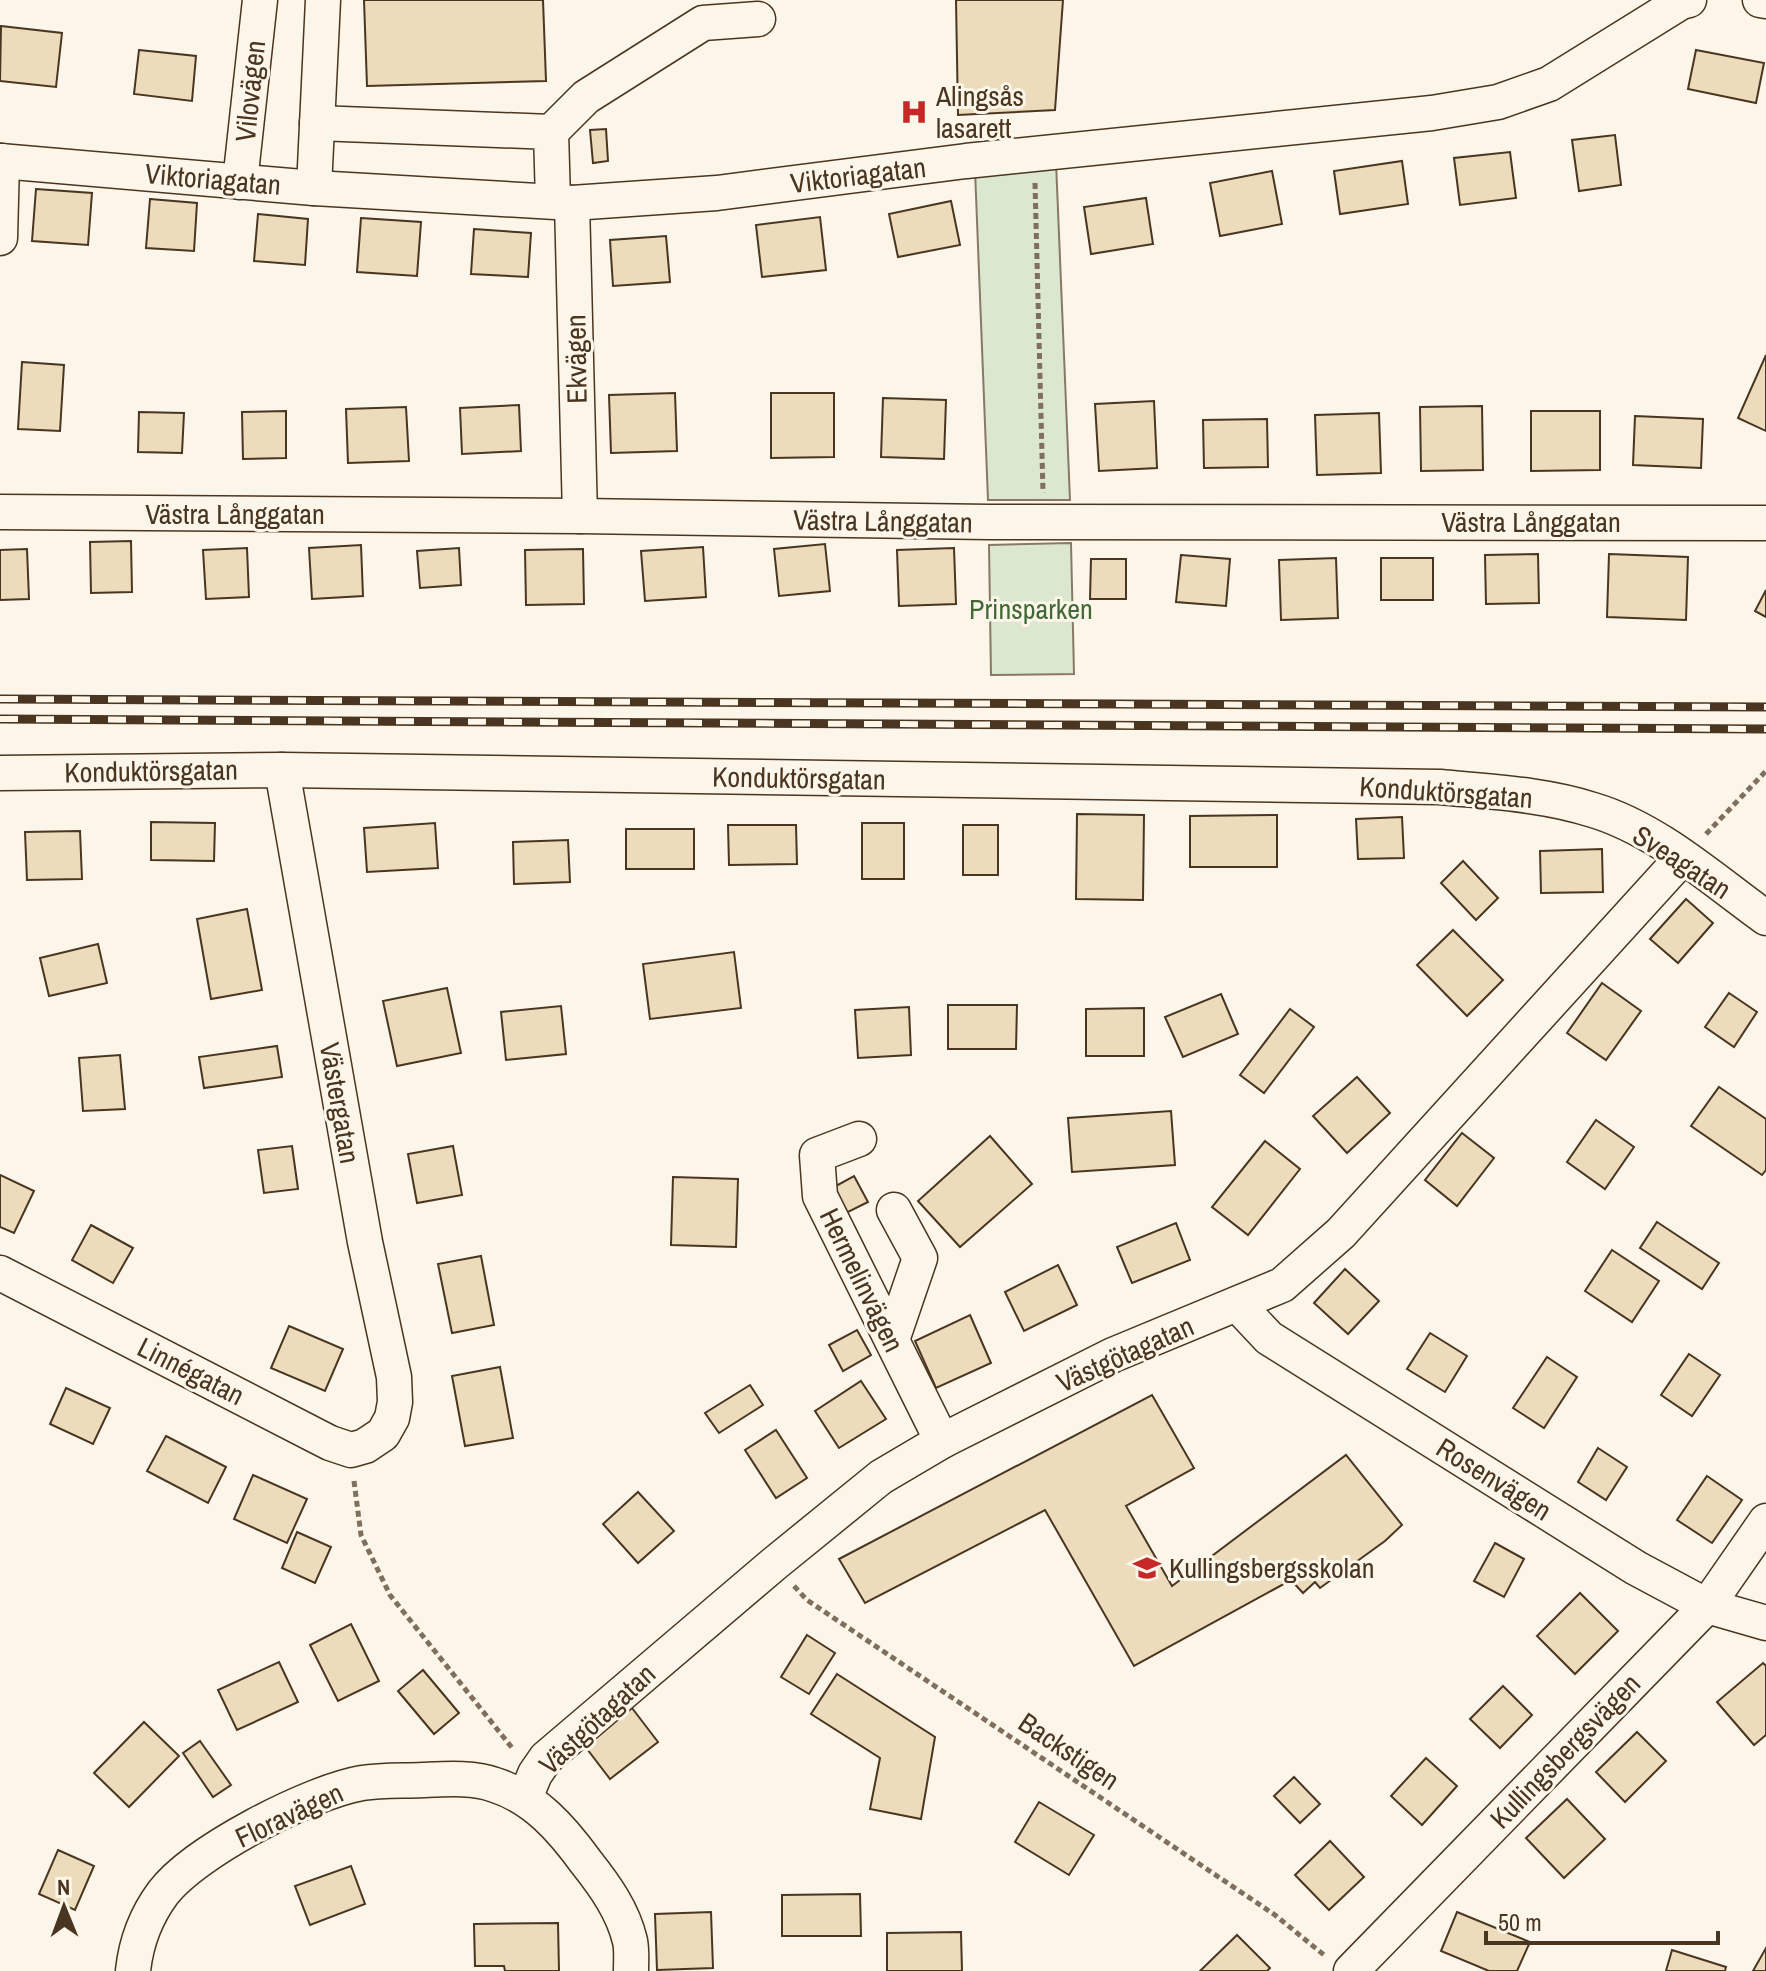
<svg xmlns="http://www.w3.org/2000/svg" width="1766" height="1971" font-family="'Archivo Narrow',sans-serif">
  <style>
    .green { fill: #dce7d0; stroke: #887966; stroke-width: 2 }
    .building { fill: #ecdcbc; stroke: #4a3520; stroke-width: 2 }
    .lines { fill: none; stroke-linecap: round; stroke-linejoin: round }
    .minor-casing { stroke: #4a3520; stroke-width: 37 }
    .path { stroke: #7f6f5c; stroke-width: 5; stroke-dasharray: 6 4; stroke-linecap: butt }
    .minor { stroke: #fbf6e9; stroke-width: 34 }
    .rail-casing { stroke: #4a3520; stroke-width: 9 }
    .rail { stroke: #fbf6e9; stroke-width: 6; stroke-dasharray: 18; stroke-linecap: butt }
    .labels { text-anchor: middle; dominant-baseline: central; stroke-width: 6; stroke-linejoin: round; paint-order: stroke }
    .street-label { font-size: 28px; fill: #4a3520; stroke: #fbf6e9 }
    .poi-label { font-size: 28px; fill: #4a3520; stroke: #fbf6e9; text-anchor: start }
    .park-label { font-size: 28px; fill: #436837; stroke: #fbf6e9 }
  </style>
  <rect width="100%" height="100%" fill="#fbf6e9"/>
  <g class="green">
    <path d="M1056,162L1070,500H988L975,170Z"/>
    <path d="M1071,543L1074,674L991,675L989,545Z"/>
  </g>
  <g class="building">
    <path d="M364,0H543L546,81L367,86Z"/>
    <path d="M956,0H1063L1055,110L958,115Z"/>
    <path d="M1,26L62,33L56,87L0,81Z"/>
    <path d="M139,50L196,56L192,101L134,94Z"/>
    <path d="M1696,50L1764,63L1756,103L1688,89Z"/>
    <path d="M606,129L608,161L593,163L590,130Z"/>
    <path d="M1615,135L1621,185L1579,191L1572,140Z"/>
    <path d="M1510,152L1516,198L1460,205L1454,158Z"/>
    <path d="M1402,161L1408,204L1340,214L1334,171Z"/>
    <path d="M1272,171L1282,224L1220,236L1210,183Z"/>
    <path d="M36,189L92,193L88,245L32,241Z"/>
    <path d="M1146,198L1153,244L1091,254L1084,207Z"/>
    <path d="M150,199L197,203L194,251L146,248Z"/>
    <path d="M951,201L960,245L898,257L889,214Z"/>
    <path d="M258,214L308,219L305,265L254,261Z"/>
    <path d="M820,217L826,270L762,277L756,225Z"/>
    <path d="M361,218L421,222L417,276L357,272Z"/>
    <path d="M474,229L531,233L528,277L471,274Z"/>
    <path d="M666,236L670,282L613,286L610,240Z"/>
    <path d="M1766,355V431L1738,418Z"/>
    <path d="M22,362L64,365L60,431L18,429Z"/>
    <path d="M675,393L677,451L611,453L609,395Z"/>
    <path d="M771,393H834V457L771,458Z"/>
    <path d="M883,398L946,400L944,459L881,457Z"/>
    <path d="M1154,401L1157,468L1099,471L1095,404Z"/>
    <path d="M519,405L521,451L462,454L460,408Z"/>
    <path d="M1482,406L1483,470L1421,471L1420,407Z"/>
    <path d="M406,407L409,461L348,463L346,409Z"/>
    <path d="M286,411V458L243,459L242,412Z"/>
    <path d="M1531,411H1600V470L1531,471Z"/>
    <path d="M139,412L184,413L182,453L138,452Z"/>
    <path d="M1379,413L1381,473L1317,475L1315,415Z"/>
    <path d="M1635,416L1703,419L1701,468L1633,465Z"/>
    <path d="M1267,419L1268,467L1204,468L1203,420Z"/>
    <path d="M131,541L132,592L91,593L90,542Z"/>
    <path d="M825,544L830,591L779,596L774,549Z"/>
    <path d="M361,545L363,596L312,599L309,548Z"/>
    <path d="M703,547L706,597L645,601L641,551Z"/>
    <path d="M247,548L249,597L206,599L203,550Z"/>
    <path d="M459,548L461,585L420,588L417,551Z"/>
    <path d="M954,548L956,604L899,606L897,550Z"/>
    <path d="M27,549L29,599L0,600V550Z"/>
    <path d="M583,549L584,604L526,605L525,550Z"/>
    <path d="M1538,554L1539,603L1486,604L1485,555Z"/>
    <path d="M1609,554L1688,557L1686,620L1607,617Z"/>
    <path d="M1181,555L1230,559L1226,606L1176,602Z"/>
    <path d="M1336,558L1338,618L1281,620L1279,560Z"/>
    <rect x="1381" y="558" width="52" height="42"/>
    <path d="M1091,559H1126V599H1090Z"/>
    <path d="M1766,590V617L1755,611Z"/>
    <path d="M1077,814L1144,815L1143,900L1076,899Z"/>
    <path d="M1277,815V867H1190V816Z"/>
    <path d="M1402,817L1404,858L1358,859L1356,819Z"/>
    <path d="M151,822L215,823L214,861L151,860Z"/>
    <path d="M435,823L438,868L367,872L364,828Z"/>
    <rect x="862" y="823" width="42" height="56"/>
    <path d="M728,825H796L797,864L729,865Z"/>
    <rect x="963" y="825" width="35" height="50"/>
    <rect x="626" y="829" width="68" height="40"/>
    <path d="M80,831L82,879L27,880L25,832Z"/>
    <path d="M568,840L570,882L514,884L513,842Z"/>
    <path d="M1602,849L1603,892L1541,893L1540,851Z"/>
    <path d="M1463,861L1498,898L1476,920L1441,883Z"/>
    <path d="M1686,899L1713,923L1678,963L1650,939Z"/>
    <path d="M247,909L262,990L211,999L197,919Z"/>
    <path d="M1453,930L1503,980L1467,1016L1417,965Z"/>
    <path d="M98,944L107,983L49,996L40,958Z"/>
    <path d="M734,952L741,1008L650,1019L643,964Z"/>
    <path d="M1602,983L1641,1011L1606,1060L1567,1033Z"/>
    <path d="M447,988L461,1053L397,1066L383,1001Z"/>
    <path d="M1729,993L1757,1012L1734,1047L1705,1027Z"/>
    <path d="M1221,994L1238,1034L1183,1057L1165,1017Z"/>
    <path d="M948,1005H1017L1016,1049H948Z"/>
    <path d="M561,1006L566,1054L506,1060L501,1012Z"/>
    <path d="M909,1007L911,1055L858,1058L855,1010Z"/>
    <path d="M1144,1008V1056H1086V1009Z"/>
    <path d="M1290,1009L1314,1027L1264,1093L1240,1075Z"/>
    <path d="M277,1046L282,1077L204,1088L199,1057Z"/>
    <path d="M120,1055L125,1109L83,1111L79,1058Z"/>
    <path d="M1357,1077L1390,1113L1347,1153L1313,1116Z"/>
    <path d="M1719,1087L1766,1119V1170L1762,1175L1691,1126Z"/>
    <path d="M1171,1111L1175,1165L1072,1172L1068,1118Z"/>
    <path d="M1596,1120L1634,1147L1605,1189L1567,1162Z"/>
    <path d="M1462,1133L1494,1158L1457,1206L1425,1180Z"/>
    <path d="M990,1136L1032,1184L960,1247L918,1201Z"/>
    <path d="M1265,1141L1300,1169L1248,1235L1212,1207Z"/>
    <path d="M292,1146L298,1189L264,1193L258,1150Z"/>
    <path d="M453,1146L462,1195L417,1203L408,1154Z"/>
    <path d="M0,1175L34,1191L14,1233L0,1227Z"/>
    <path d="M854,1176L868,1202L846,1213L834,1187Z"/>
    <path d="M673,1177L738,1179L736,1247L671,1245Z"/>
    <path d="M1657,1222L1719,1263L1702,1289L1640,1248Z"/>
    <path d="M1176,1223L1190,1260L1132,1283L1117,1247Z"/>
    <path d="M91,1225L133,1248L113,1283L72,1260Z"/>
    <path d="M1612,1250L1659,1281L1632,1322L1585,1291Z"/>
    <path d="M481,1256L494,1325L452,1333L438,1264Z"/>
    <path d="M1058,1265L1077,1305L1024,1331L1005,1292Z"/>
    <path d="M1345,1269L1379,1301L1348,1334L1314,1303Z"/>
    <path d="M970,1315L991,1363L936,1388L915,1341Z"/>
    <path d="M289,1326L343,1349L325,1391L271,1368Z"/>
    <path d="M857,1330L871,1355L843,1371L829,1345Z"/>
    <path d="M1430,1333L1467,1356L1445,1392L1407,1369Z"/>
    <path d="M1689,1354L1720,1375L1692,1416L1661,1395Z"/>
    <path d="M1547,1357L1577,1377L1544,1428L1513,1408Z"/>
    <path d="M500,1367L513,1438L465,1446L452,1376Z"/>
    <path d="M861,1381L886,1419L839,1448L815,1411Z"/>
    <path d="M750,1385L763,1405L719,1433L705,1413Z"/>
    <path d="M66,1388L110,1408L93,1444L50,1424Z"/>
    <path d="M1152,1395L1194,1468L1126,1506L1172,1586L1346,1455L1402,1525L1385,1541L1320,1588L1315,1582L1303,1593L1291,1580L1134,1666L1045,1510L865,1603L839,1559Z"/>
    <path d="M776,1430L807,1478L776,1498L745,1450Z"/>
    <path d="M166,1436L226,1467L208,1503L147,1471Z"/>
    <path d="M1598,1448L1627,1467L1606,1500L1578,1482Z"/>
    <path d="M253,1475L307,1499L287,1543L234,1519Z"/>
    <path d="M1707,1476L1742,1500L1712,1543L1677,1520Z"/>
    <path d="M638,1492L674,1531L638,1563L603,1524Z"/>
    <path d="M297,1532L331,1547L315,1583L282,1568Z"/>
    <path d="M1495,1543L1524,1559L1504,1597L1474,1581Z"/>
    <path d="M1580,1593L1618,1631L1575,1674L1537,1636Z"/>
    <path d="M351,1624L379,1681L338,1701L310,1645Z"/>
    <path d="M807,1635L835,1653L809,1694L781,1677Z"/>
    <path d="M279,1662L298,1702L237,1730L218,1690Z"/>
    <path d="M1763,1663L1766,1666V1735L1754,1745L1717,1702Z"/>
    <path d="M423,1670L459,1713L434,1734L398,1691Z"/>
    <path d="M837,1674L935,1737L921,1819L870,1809L880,1758L811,1714Z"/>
    <path d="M1503,1686L1532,1715L1500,1748L1470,1719Z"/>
    <path d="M632,1708L658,1742L610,1779L584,1745Z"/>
    <path d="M144,1722L179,1756L129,1807L94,1773Z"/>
    <path d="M1637,1732L1666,1761L1625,1802L1596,1772Z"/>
    <path d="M200,1741L231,1785L213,1797L183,1753Z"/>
    <path d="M1426,1758L1457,1786L1422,1825L1391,1796Z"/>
    <path d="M1294,1777L1320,1804L1300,1823L1274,1796Z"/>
    <path d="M1567,1799L1605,1839L1564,1878L1526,1838Z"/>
    <path d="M1039,1802L1094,1835L1069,1875L1015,1842Z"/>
    <path d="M1330,1841L1364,1877L1329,1910L1295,1875Z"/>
    <path d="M58,1850L94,1866L75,1910L39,1894Z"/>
    <path d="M351,1866L365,1904L310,1925L295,1886Z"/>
    <path d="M860,1894L861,1936H782V1895Z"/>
    <path d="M711,1912L713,1968L657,1970L655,1914Z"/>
    <path d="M1457,1912L1530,1942L1517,1971H1489L1441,1951Z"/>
    <path d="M558,1923L559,1971H505L504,1966H475L474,1924Z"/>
    <path d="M961,1932L962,1971H887V1933Z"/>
    <path d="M1237,1935L1270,1968L1267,1971H1200Z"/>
    <path d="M1766,1948V1971H1753Z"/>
    <path d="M1672,1950L1726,1967L1725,1971H1666Z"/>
  </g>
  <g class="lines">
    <g class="minor-casing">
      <g id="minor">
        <path d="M1760,0L1766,1"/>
        <path d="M317,123L551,132L553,201"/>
        <path d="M551,132L586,97L703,23L758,19"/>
        <path d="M0,161L314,188L572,203L717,193L966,161L1432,113L1498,102L1549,84L1681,2L1689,0"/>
        <path d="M240,182L260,0"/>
        <path d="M314,188L323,0"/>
        <path d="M572,203L580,516"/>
        <path d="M0,238L2,161"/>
        <path d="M0,512L580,516L989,522L1766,523"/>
        <path d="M0,773L282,770L1440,787C1492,792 1543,794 1593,810C1657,829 1713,880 1766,918"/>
        <path d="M859,1139L817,1155L820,1196L942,1441"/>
        <path d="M0,1273L330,1443L351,1450L365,1446L383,1434L392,1418L395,1402L394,1377L365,1242L282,770"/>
        <path d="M1238,1305L1269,1338L1636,1568L1707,1606L1766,1623"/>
        <path d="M892,1340L920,1258L894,1210"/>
        <path d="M525,1798L535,1774L546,1758L774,1564L881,1477L942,1441L1113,1355L1282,1285L1341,1233L1682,858"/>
        <path d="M133,1971C136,1942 146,1916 163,1893C195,1851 310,1792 362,1783C382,1780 403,1781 423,1780C446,1779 474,1777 495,1785C535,1798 562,1829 586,1862C605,1886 623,1911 630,1941C632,1950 631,1961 631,1971"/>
        <path d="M1351,1971L1707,1606L1766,1521"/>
      </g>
    </g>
    <g class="path">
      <path d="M1035,183L1043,493"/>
      <path d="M1706,834L1766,771"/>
      <path d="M354,1481L361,1535L390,1595L513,1749"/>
      <path d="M794,1586L807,1600L1275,1915L1324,1955"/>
    </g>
    <use href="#minor" class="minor"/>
    <g class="rail-casing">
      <g id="rail">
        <path d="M0,699L1766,707"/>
        <path d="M0,719L1766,729"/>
      </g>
    </g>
    <use href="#rail" class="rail"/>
  </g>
  <defs>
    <g id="hospital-bare" transform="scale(2.16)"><path d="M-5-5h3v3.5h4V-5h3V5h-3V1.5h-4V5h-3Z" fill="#c62828" stroke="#fbf6e9" stroke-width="2.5" paint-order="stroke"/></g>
    <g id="school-bare" transform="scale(2.16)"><path d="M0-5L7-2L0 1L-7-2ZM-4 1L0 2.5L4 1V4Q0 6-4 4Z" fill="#c62828" stroke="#fbf6e9" stroke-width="2.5" paint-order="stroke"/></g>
  </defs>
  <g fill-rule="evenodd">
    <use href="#hospital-bare" x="914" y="112"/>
    <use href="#school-bare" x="1147" y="1568"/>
  </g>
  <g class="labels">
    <g class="street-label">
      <text transform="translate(250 91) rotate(-84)">Vilovägen</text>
      <text transform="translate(858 175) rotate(-7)">Viktoriagatan</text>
      <text transform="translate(213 179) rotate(5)">Viktoriagatan</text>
      <text transform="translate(576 359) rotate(-91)">Ekvägen</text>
      <text x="235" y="514">Västra Långgatan</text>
      <text transform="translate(883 521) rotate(1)">Västra Långgatan</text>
      <text x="1531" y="522">Västra Långgatan</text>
      <text transform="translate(151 771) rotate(-1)">Konduktörsgatan</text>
      <text transform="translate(799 778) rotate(1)">Konduktörsgatan</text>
      <text transform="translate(1446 792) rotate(4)">Konduktörsgatan</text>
      <text transform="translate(1682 862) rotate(33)">Sveagatan</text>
      <text transform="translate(340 1103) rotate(80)">Västergatan</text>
      <text transform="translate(862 1280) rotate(64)">Hermelinvägen</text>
      <text transform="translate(1125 1354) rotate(-24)">Västgötagatan</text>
      <text transform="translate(191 1371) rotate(27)">Linnégatan</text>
      <text transform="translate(1494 1479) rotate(32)">Rosenvägen</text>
      <text transform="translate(597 1719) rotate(-43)">Västgötagatan</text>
      <text transform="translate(1069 1751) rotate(34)">Backstigen</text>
      <text transform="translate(1565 1751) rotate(-46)">Kullingsbergsvägen</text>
      <text transform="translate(289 1815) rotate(-25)">Floravägen</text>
    </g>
    <g class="poi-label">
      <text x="936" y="96">Alingsås<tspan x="936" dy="32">lasarett</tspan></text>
      <text x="1169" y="1568">Kullingsbergsskolan</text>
    </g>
    <g class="park-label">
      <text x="1031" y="609">Prinsparken</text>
    </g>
  </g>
  <g transform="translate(64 1907) rotate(359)" stroke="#fbf6e9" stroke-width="6" paint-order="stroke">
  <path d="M0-6L14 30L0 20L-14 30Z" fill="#4a3520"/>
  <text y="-12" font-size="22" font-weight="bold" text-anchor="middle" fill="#4a3520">N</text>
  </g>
  <path d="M1486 1931v12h232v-12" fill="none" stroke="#4a3520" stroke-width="4"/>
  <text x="1498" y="1931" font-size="24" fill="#4a3520" stroke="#fbf6e9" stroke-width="6" paint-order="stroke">50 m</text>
</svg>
